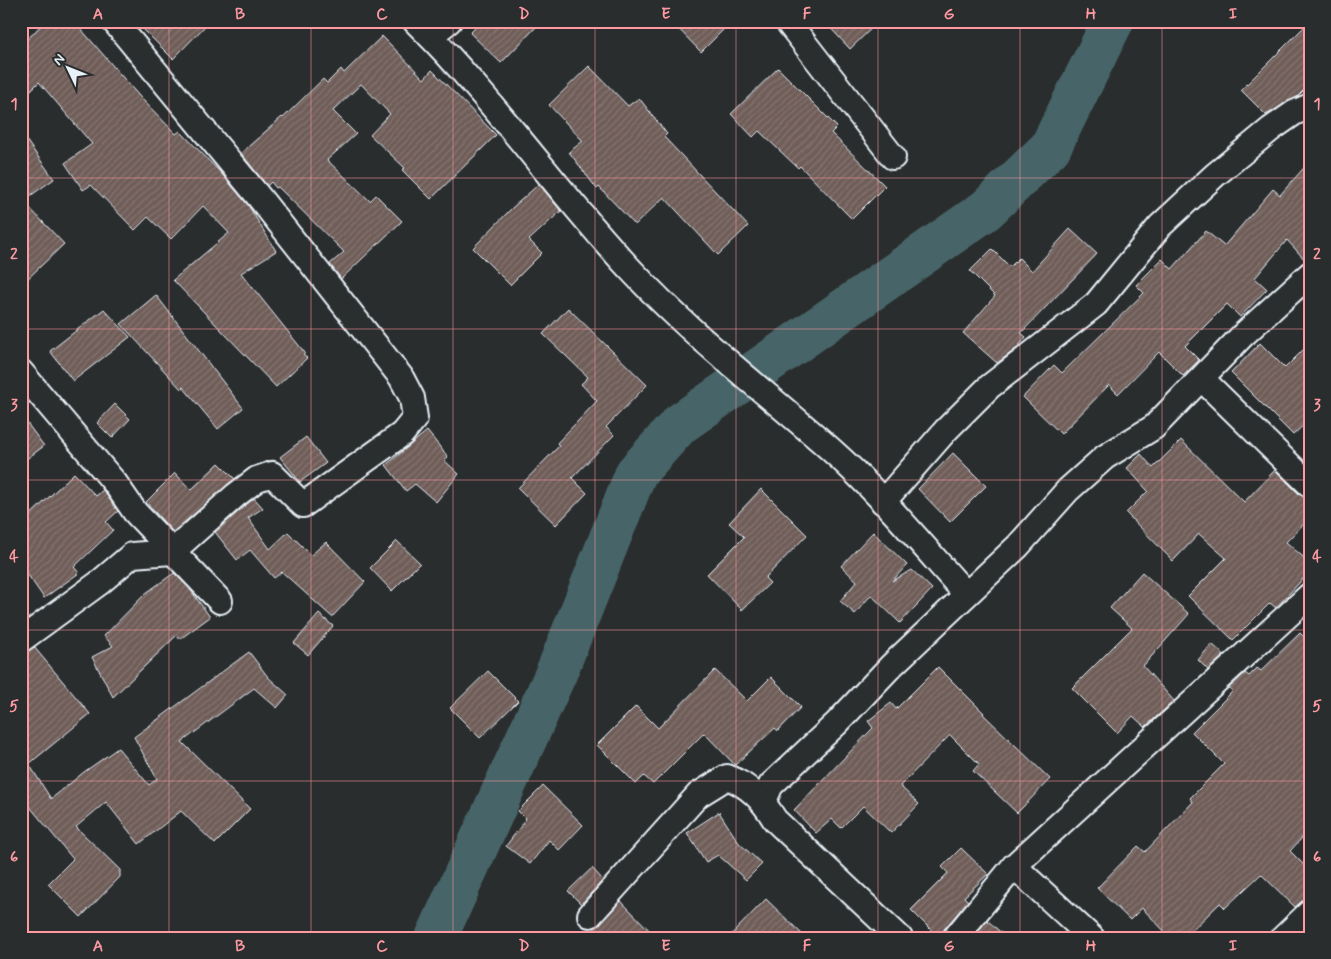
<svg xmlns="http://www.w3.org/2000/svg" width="1331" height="959" font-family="Mynerve,sans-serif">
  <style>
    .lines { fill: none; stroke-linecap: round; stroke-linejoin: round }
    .river { stroke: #476568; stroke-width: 42 }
    .building { fill: url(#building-hatch); stroke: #e8f1f8 }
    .minor-casing { stroke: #e8f1f8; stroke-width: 28 }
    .minor { stroke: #2a2d2e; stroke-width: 24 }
    .grid { fill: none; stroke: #ff9aa2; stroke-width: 1; stroke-opacity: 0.55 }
    .neatline { fill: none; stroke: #ff9aa2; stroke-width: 2 }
    .grid-label { font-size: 16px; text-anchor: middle; font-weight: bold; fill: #ff9aa2 }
  </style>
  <defs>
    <pattern id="building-hatch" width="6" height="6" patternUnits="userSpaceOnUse" patternTransform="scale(1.25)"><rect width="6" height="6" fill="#6f5d59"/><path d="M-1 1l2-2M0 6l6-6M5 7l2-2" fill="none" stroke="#847572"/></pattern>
  </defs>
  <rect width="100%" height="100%" fill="#2a2d2e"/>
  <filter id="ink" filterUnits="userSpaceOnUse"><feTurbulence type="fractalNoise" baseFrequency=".02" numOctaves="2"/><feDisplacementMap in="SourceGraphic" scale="10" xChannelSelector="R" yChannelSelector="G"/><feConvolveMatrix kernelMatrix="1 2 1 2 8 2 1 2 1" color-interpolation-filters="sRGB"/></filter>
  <g filter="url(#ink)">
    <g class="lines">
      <path class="river" d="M436,938L557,671L636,473L680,424L986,210L1050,148L1113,21"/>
    </g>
    <g class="building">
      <path d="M45,21H74L139,96L176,134L180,131L220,172L248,205L276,251L241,273L305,353L303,355L307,358L276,387L173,280L229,233L203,206L171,239L148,217L135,230L91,185L83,190L65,163L92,144L39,82L21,100V46Z"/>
      <path d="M135,21H210L173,59Z"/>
      <path d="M482,21H542L501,63L470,33Z"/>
      <path d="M671,21H732L701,52Z"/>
      <path d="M824,21H879L850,49Z"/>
      <path d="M1310,21V84L1297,97L1266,115L1241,90Z"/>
      <path d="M382,36L424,79L432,70L496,135L431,199L402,170L405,168L370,135L390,114L361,84L333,111L356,134L327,160L370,201L376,195L402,221L341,279L330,264L344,252L278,187L276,188L271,182L267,186L241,153L282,117L283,118L323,79L327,83L341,69L344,73Z"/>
      <path d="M589,66L628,106L639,98L667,134L664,137L748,226L718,255L664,197L635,225L599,187L597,189L569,152L583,141L549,105Z"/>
      <path d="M778,68L837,127L831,133L885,186L852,219L800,166L798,168L759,131L753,137L731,114Z"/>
      <path d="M21,133L54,179L23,201L64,244L21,285Z"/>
      <path d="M1310,161V261H1306L1287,240L1255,278L1267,289L1240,317L1227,304L1185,346L1199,360L1183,376L1159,352L1118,394L1109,385L1061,434L1023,397L1054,365L1062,373L1144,293L1136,285L1162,259L1172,269L1206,231L1224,246L1273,189L1280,195Z"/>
      <path d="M539,184L561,211L529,240L542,253L510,285L473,248L512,208Z"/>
      <path d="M1070,229L1097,254L1021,333L1026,337L1016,349L997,363L963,333L995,296L970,271L992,249L1010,267L1019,258L1032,271Z"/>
      <path d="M156,295L243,408L218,429L183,387L181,389L121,324Z"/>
      <path d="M568,308L647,385L606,427L614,435L572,478L587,493L556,525L518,488L559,446L557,443L597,401L581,384L588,377L543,334Z"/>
      <path d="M104,309L130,337L73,381L50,351Z"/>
      <path d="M1260,343L1285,368L1310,343V419L1293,435L1231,373Z"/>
      <path d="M115,404L130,419L112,438L97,423Z"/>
      <path d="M21,415L44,446L21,463Z"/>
      <path d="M427,431L448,457L444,460L459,474L436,502L415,484L406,491L386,465Z"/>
      <path d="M306,437L326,463L300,482L280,457Z"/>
      <path d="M1181,440L1244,502L1275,470L1300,495L1310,498V517L1286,542L1310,563V571L1276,608L1270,603L1233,640L1188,596L1226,558L1199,534L1173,561L1126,513L1148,491L1127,468L1141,454L1153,468Z"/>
      <path d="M953,453L986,486L950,522L918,489Z"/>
      <path d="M219,463L235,479L173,532L146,502L175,473L191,490Z"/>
      <path d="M74,473L96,496L103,490L118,511L106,522L113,530L74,567L79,573L44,598L21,565V524Z"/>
      <path d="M761,489L807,535L765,578L770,583L742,610L707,574L744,537L729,523Z"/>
      <path d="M254,498L263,508L248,518L270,549L288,532L311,555L326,542L365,582L332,617L282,572L274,578L250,550L237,560L215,532Z"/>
      <path d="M873,532L907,565L892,581L912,570L932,589L900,623L871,595L855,614L840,601L857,581L841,566Z"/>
      <path d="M397,541L420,563L392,591L370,568Z"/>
      <path d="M1142,572L1189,614L1143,666L1174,701L1145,727L1133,716L1117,733L1072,688L1132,628L1110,608Z"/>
      <path d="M174,573L189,588L210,617L180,639L177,635L113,697L92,657L113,646L104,636L146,593Z"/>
      <path d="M319,614L333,626L308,655L294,643Z"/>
      <path d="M1300,633L1310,643V829L1290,851L1310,871V899L1301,902L1295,907L1261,874L1225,908L1220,903L1184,938H1171L1142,908L1130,920L1097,888L1138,846L1145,852L1193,802L1190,798L1224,764L1192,732L1233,691L1229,688L1245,673L1249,676L1257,668L1261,671Z"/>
      <path d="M1212,644L1224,655L1208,670L1198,660Z"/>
      <path d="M34,647L90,714L29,764L51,799L84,772L118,748L149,785L157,779L134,737L249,652L268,677L288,695L277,708L254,688L182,742L250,809L215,844L181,811L139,844L106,802L76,827L120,870V877L81,917L48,884L73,859L21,796V654Z"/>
      <path d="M938,667L984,713L983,714L1050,779L1017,813L973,771L979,764L950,735L900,786L919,804L891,833L863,806L841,828L832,819L816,833L794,810L873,728L868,721L891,703L896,709Z"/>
      <path d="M715,670L747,701L771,677L801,707L778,731L775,728L735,765L704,733L653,784L644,776L636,784L597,745L636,706L658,728Z"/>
      <path d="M488,671L518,701L480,738L450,708Z"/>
      <path d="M543,786L583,825L559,850L549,840L530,864L506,846L526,819L518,811Z"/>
      <path d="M719,812L739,843L762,864L746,880L718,855L706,862L687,833Z"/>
      <path d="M961,848L988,874L964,897L968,901L944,929L942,938H939L911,910L948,873L942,867Z"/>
      <path d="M592,868L603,880L581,904L568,891Z"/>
      <path d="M766,899L806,938H728Z"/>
      <path d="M621,901L657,938H586Z"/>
      <path d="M987,920L1007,938H973Z"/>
    </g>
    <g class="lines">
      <g class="minor-casing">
        <g id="minor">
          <path d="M415,21C493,98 555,189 630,269C691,335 762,389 829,448C879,492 922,545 966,594"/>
          <path d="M787,21L893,157"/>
          <path d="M430,36L449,21"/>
          <path d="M21,372L115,483L135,512L220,601"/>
          <path d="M1202,379L1310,485"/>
          <path d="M883,502L946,430L989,387L1096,304L1160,226L1215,175L1271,129L1294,113L1310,106"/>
          <path d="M21,640L99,583L132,555L172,552L236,495L257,479L272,474L303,505L402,434L415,418L412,398L401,377L259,197L114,21"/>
          <path d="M764,801L771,785L837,723L891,666L1018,546L1068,490L1105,457L1154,427L1243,335L1310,274"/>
          <path d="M1014,866L1092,938"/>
          <path d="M590,915L698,795L727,777C749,785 763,800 775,820L900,938"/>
          <path d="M955,938L1014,866L1310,595"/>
          <path d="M1283,938L1310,912"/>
        </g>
      </g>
      <use href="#minor" class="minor"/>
    </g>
  </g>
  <path class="grid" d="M169,21V938M311,21V938M453,21V938M595,21V938M736,21V938M878,21V938M1020,21V938M1162,21V938M21,178H1310M21,329H1310M21,480H1310M21,630H1310M21,781H1310"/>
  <rect width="1331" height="959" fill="none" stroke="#2a2d2e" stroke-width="55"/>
  <g transform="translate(68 68) rotate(313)" stroke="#2a2d2e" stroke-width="4" paint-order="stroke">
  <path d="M0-4L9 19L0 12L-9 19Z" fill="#e8f1f8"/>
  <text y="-8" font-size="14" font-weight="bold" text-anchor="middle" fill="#e8f1f8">N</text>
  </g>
  <rect x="28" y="28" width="1276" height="904" class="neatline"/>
  <g class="grid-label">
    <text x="98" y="19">A</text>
    <text x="240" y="19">B</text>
    <text x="382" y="19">C</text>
    <text x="524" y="19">D</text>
    <text x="666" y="19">E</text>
    <text x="807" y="19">F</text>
    <text x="949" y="19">G</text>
    <text x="1091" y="19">H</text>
    <text x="1233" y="19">I</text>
    <text x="14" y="109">1</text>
    <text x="1317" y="109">1</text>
    <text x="14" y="259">2</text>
    <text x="1317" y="259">2</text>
    <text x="14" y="410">3</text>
    <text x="1317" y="410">3</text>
    <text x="14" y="561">4</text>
    <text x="1317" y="561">4</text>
    <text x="14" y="711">5</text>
    <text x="1317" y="711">5</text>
    <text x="14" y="862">6</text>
    <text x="1317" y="862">6</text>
    <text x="98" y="951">A</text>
    <text x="240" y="951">B</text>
    <text x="382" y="951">C</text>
    <text x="524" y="951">D</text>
    <text x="666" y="951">E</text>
    <text x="807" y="951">F</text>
    <text x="949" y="951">G</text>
    <text x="1091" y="951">H</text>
    <text x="1233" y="951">I</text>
  </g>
</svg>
